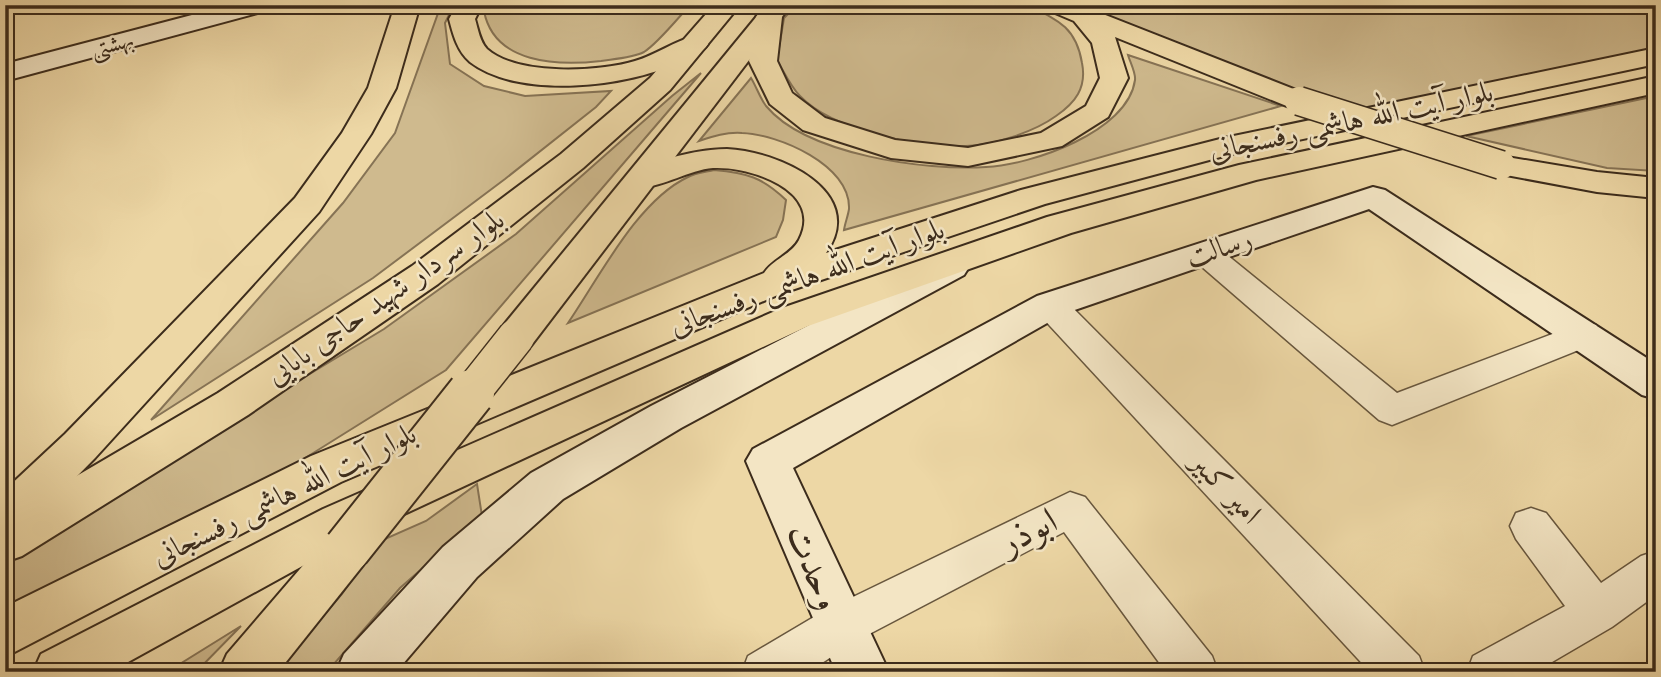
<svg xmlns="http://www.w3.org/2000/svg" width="1661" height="677" font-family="Cardo,Amiri,serif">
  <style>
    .green { fill: #cfba8e; stroke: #867355; stroke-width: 2 }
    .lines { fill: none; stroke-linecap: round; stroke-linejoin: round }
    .street-casing { stroke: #68573e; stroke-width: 3 }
    .secondary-casing { stroke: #3c2c1c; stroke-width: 4 }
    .primary-casing { stroke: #3c2c1c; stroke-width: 4 }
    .highway-casing { stroke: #3c2c1c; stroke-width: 4 }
    .street { fill: #f3e5c4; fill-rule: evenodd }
    .secondary { fill: #f3e5c4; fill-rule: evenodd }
    .primary { fill: #edd7a5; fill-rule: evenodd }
    .highway { fill: #edd7a5; fill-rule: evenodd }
    .primary-bridge-casing { stroke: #3c2c1c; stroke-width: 31; stroke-linecap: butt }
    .highway-bridge-far1-casing { stroke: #3c2c1c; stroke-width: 39; stroke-linecap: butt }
    .highway-bridge-casing { stroke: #3c2c1c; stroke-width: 50; stroke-linecap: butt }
    .primary-bridge { stroke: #edd7a5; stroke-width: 28 }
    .highway-bridge-far1 { stroke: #edd7a5; stroke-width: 36 }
    .highway-bridge { stroke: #edd7a5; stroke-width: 46 }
    .labels { text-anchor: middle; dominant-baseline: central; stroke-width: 5; stroke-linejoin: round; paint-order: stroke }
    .far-street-label { font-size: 24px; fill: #3c2c1c; stroke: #f3e5c4 }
    .street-label { font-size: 30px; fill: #3c2c1c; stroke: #f3e5c4 }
    .near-street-label { font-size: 37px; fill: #3c2c1c; stroke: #f3e5c4 }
  </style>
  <rect width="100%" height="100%" fill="#edd7a5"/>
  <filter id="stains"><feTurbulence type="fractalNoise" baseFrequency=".00286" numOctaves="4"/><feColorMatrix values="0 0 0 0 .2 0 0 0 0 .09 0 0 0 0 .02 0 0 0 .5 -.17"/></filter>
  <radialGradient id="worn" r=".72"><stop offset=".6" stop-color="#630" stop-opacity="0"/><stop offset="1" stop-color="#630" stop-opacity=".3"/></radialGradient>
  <g class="green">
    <path d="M441,5H454L445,23L450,64L484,86L525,96L611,91L596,107L505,179L373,278L151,420L343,203L395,133Z"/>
    <path d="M488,5H690C678,18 658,43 644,52C632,58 614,59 601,61C558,66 494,64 484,11Z"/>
    <path d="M797,5H1027C1058,20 1076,27 1082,63C1087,88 1075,103 1056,116C1034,132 994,145 966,146C921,149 832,130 800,96C791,87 784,72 777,60L784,18Z"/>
    <path d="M1069,5H1656V54L1356,117Z"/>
    <path d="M1128,55L1281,106L844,230C845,223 848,216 849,209C851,165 778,134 742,133C726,132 714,136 699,141L751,78C756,86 760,98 766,106C807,155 926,171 986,167C1031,165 1128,132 1135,80C1136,73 1130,62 1128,55Z"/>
    <path d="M701,73L446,370L302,460L5,611V558L384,329L516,234L672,96Z"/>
    <path d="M1656,96V171L1607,168L1466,136Z"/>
    <path d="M714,170C747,173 762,177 786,200L783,220L776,237L568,323C599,278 637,201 688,177C696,173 706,172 714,170Z"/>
    <path d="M477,484L482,516L400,588L327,672H275L342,594L378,542L426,521Z"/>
    <path d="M241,626L196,672H167Z"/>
  </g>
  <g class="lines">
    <g class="street-casing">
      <g id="street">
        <path d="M1205,243L1216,246L1397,393L1584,322L1596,325L1601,334L1596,343L1392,425L1379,420L1194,260L1189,253L1194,246Z"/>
        <path d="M1050,293L1062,297L1419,656L1425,672H1370L1038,313L1033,305L1038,297Z"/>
        <path d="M1070,492L1085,497L1212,656L1218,672H1166L1064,532L856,641L808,672H742L748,656L824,611Z"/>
        <path d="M1531,508L1546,513L1601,583L1641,556L1656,551V595L1612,627L1535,672H1467L1473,656L1565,606L1516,539L1510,526L1516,513Z"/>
      </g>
    </g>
    <g class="secondary-casing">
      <g id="secondary">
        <path d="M230,5H272L269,10L5,81V64Z"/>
        <path d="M1373,187L1385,190L1656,364V399L1642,395L1369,209L1063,314L793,468L889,672H836L746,461L753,449L1037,296Z"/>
        <path d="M951,255L964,259L969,267L964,275L681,428L563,499L477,577L396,672H336L344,654L443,547L531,473L651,406L938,259Z"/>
      </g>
    </g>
    <g class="primary-casing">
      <g id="primary">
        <path d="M395,5H420L396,88L371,134L319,212L95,458L21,533L5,538V490L65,434L295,198L342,133L368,88Z"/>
        <path d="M457,5H482L475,19C478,29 480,42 487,49C517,76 599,72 635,61C656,55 674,41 695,36L704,38L708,44C702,53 691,57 682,61C630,87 519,100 470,62C457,51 453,34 449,19Z"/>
        <path d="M1045,5H1080L1309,95L1313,101L1309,107L1299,110L1289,107L1115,37L1128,78L1108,117L1062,146L968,166L891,158L803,130L770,104L749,61L756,17L760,12L769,9L778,12L782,17L777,61L792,93L825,118L895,140L968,148L1041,133L1086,106L1100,78L1092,43L1074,21L1048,10Z"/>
        <path d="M1656,48V64L1228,155L1045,204L780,294L341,482L5,657V607L311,456L764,273C773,259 791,255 799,240C825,190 749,166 713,168C686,170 657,192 631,186L626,179C634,168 650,164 663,160C684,154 705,149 727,149C777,151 869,191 826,253L1021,190L1224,138Z"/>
        <path d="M1656,76V93L1256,180L1071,233L808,326L355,537L110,672H33L41,654L323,509L782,308L1047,217L1239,165Z"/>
        <path d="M1501,156L1597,172L1656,178V198L1597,192L1490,172L1485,165L1490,158Z"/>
      </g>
    </g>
    <g class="highway-casing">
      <g id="highway">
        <path d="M714,5H740L670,90L583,168L438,284L248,415L22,556L5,562V518L218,393L412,266L561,154L650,78Z"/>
        <path d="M766,5H791L530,347L516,351L502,347L497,337L502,327Z"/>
        <path d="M347,528L364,534L370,549L364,564L278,672H219L227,654L330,534Z"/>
      </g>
    </g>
    <use href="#street" class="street"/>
    <use href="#secondary" class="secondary"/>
    <use href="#primary" class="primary"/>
    <use href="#highway" class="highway"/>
    <g class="primary-bridge-casing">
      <path id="primary-bridge" d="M1299,101L1501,165"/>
    </g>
    <g class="highway-bridge-far1-casing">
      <path id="highway-bridge-far1" d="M470,395L516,337"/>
    </g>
    <g class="highway-bridge-casing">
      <path id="highway-bridge" d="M347,549L471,393"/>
    </g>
    <use href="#primary-bridge" class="primary-bridge"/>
    <use href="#highway-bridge-far1" class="highway-bridge-far1"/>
    <use href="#highway-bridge" class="highway-bridge"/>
  </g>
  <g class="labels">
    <g class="far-street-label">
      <text transform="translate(112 44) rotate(-15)">بهشتی</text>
    </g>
    <g class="street-label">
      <text transform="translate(1351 121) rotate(-12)">بلوار آیت الله هاشمی رفسنجانی</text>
      <text transform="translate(1219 248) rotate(-18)">رسالت</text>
      <text transform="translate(807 277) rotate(-20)">بلوار آیت الله هاشمی رفسنجانی</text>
      <text transform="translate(385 297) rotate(-35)">بلوار سردار شهید حاجی بابایی</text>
      <text transform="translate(1226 488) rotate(46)">امیر کبیر</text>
      <text transform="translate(284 495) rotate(-26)">بلوار آیت الله هاشمی رفسنجانی</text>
    </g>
    <g class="near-street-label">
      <text transform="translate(1028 531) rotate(-27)">ابوذر</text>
      <text transform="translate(814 567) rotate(67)">وحدت</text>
    </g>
  </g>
  <rect width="1661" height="677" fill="none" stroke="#edd7a5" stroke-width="28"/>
  <rect x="7" y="7" width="1647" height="663" fill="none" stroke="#3c2c1c" stroke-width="3.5"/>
  <rect x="14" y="14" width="1633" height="649" fill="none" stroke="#3c2c1c" stroke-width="2"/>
  <rect width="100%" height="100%" filter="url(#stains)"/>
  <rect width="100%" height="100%" fill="url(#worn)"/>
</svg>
